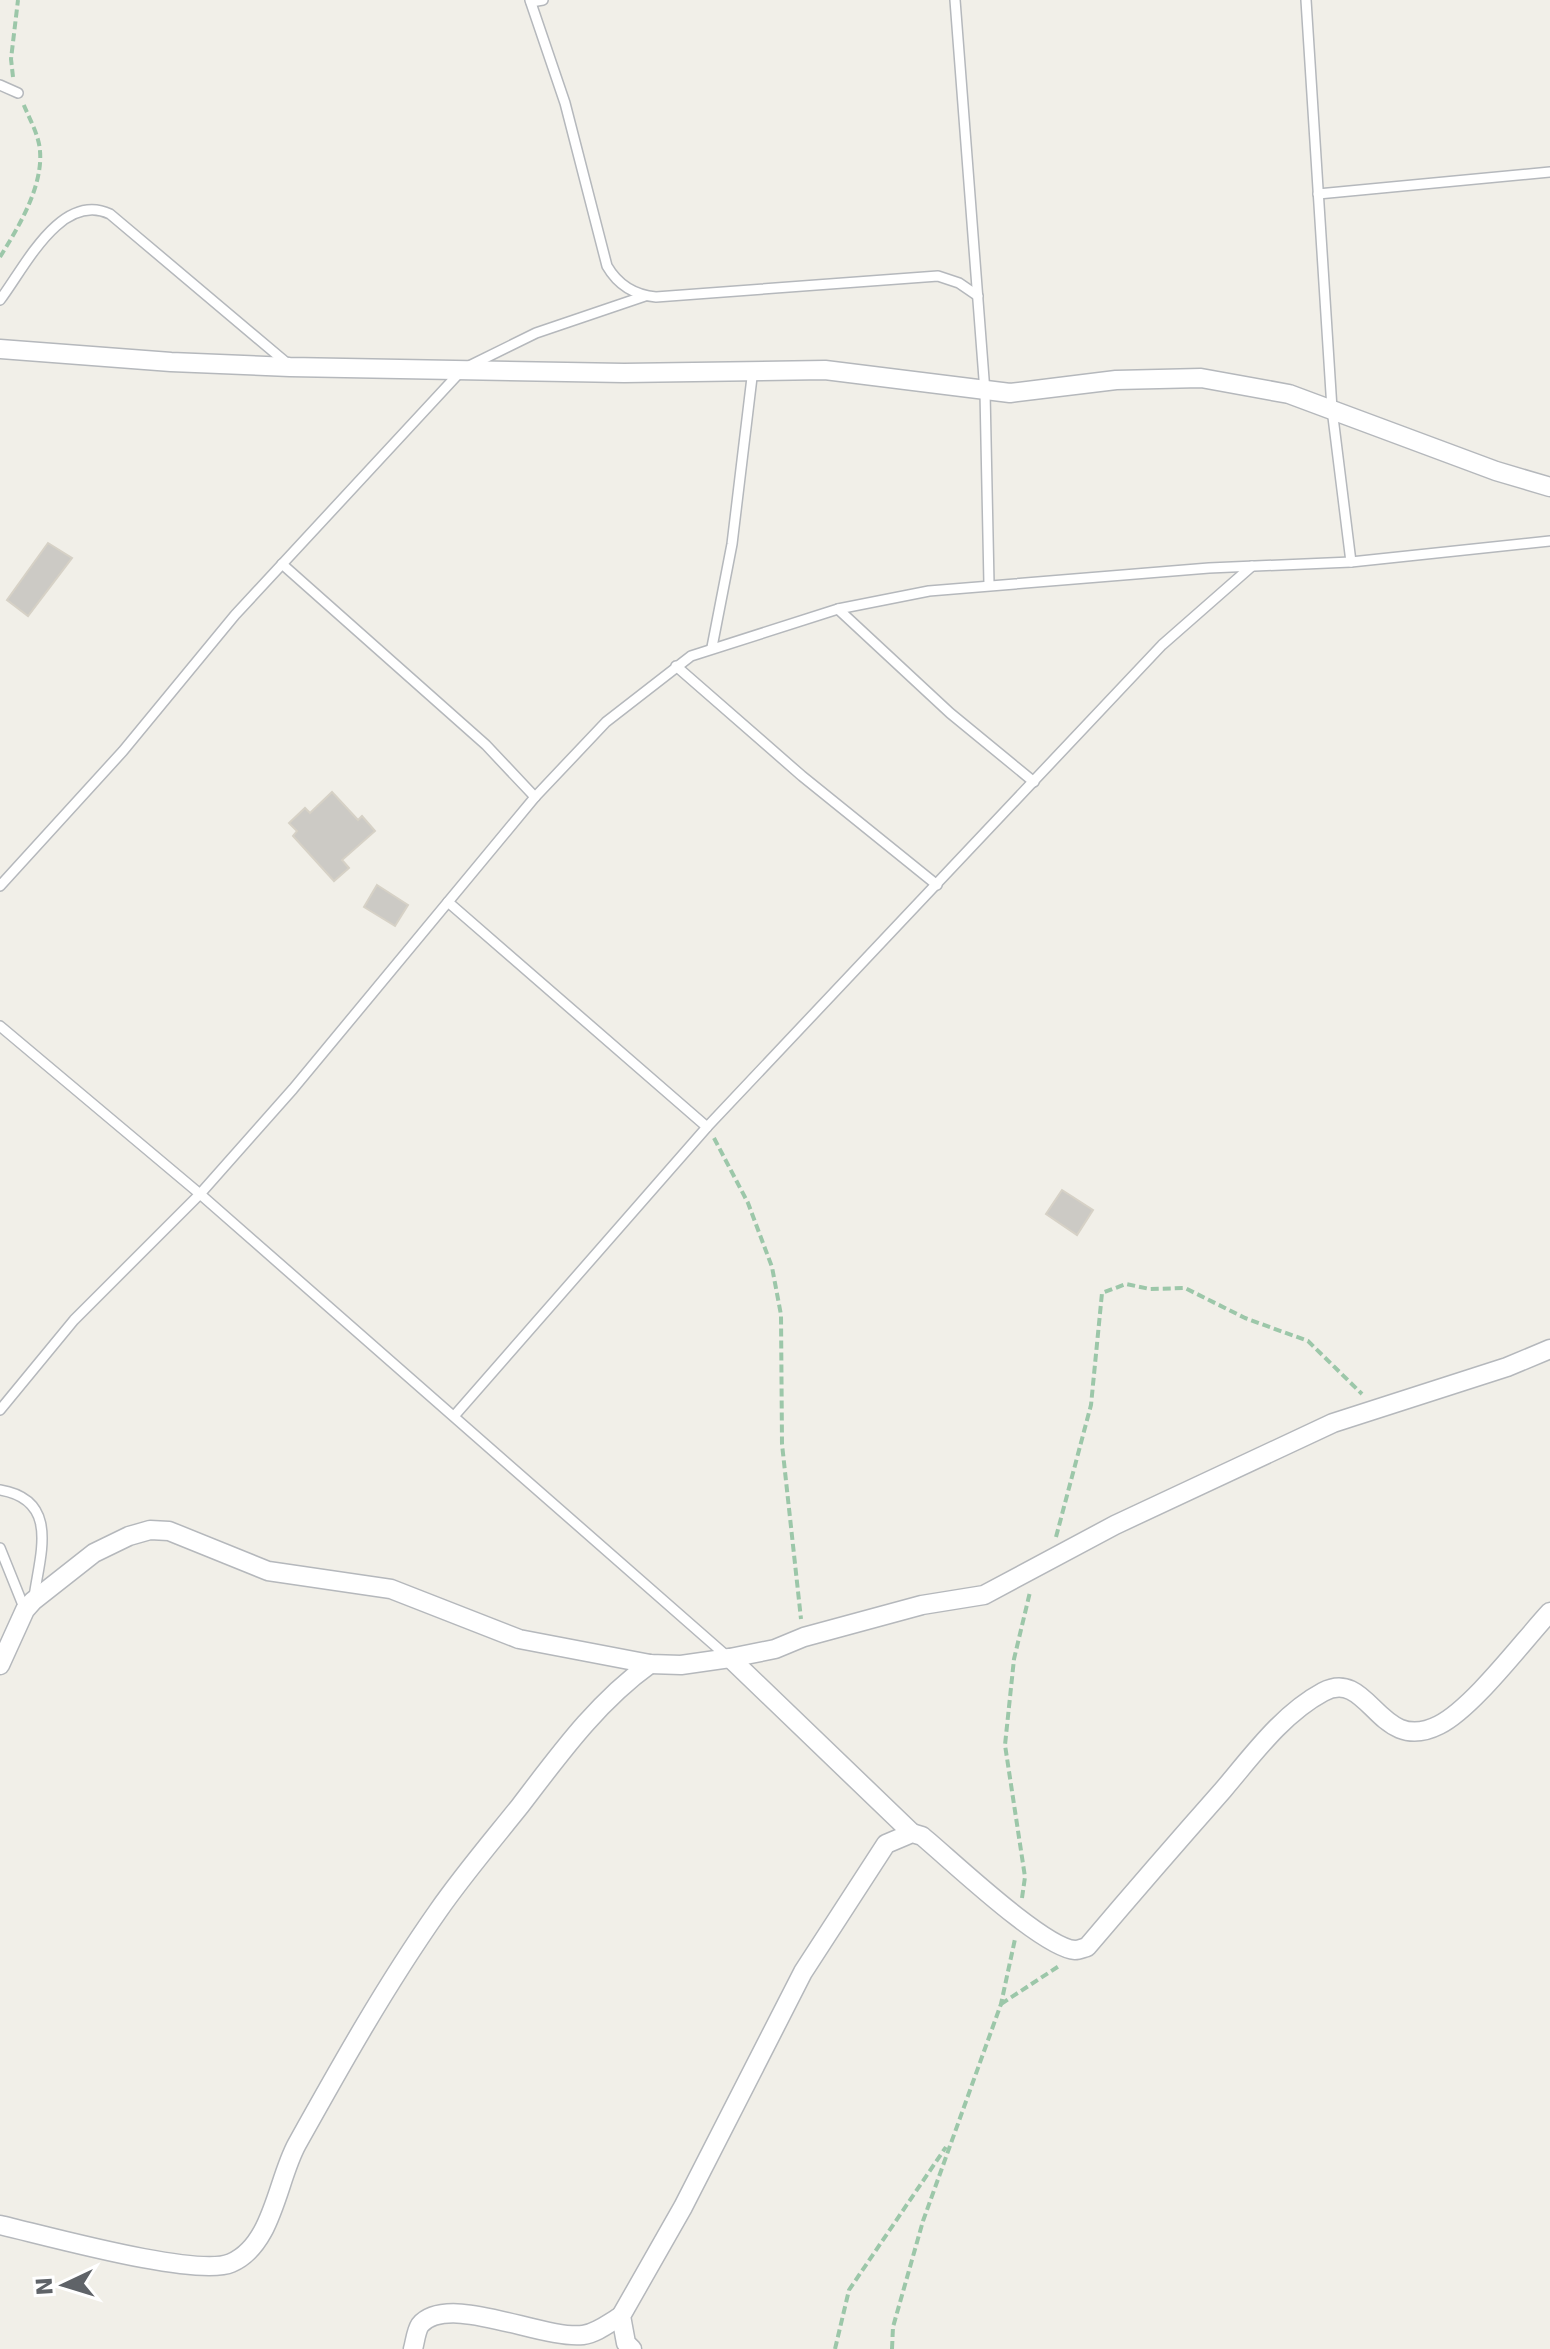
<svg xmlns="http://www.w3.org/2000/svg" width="1550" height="2349" font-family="'DejaVu Sans',sans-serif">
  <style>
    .building { fill: #cccac5; stroke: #d6d1c6; stroke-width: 2 }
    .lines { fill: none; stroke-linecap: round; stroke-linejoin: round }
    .lane-casing { stroke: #b5b8bc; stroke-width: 12 }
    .street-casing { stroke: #b5b8bc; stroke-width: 21 }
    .path { stroke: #9cc7a9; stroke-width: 4; stroke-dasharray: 8 4; stroke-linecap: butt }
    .lane { stroke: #fff; stroke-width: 9 }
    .street { stroke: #fff; stroke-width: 18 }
  </style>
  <rect width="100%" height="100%" fill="#f1efe8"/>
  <g class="building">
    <path d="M48,543L72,558L28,616L7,600Z"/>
    <path d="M332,792L358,820L362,816L375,831L342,860L349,868L334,881L293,836L297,831L289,823L305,808L310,813Z"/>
    <path d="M377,885L408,905L395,926L364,907Z"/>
    <path d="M1062,1190L1093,1210L1077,1235L1046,1214Z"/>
  </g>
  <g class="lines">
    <g class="lane-casing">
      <g id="lane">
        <path d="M530,0L565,103L607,266C618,285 634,295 656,297L938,276L959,283L978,296"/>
        <path d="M955,0L985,392L989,584"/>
        <path d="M1306,0L1332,409L1351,562"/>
        <path d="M531,2L543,0"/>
        <path d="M0,85L18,93"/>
        <path d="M1318,194L1550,172"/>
        <path d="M0,300C25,267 61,191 110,214L288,364"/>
        <path d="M282,564L486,745L535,797"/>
        <path d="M838,609L950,713L1034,782"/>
        <path d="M712,647L732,544L753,369"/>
        <path d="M676,666L802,776L937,885"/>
        <path d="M0,886L123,751L235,615L463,369L536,333L645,296"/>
        <path d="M448,902L707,1127"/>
        <path d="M0,1026L200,1194L729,1658"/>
        <path d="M0,1410L74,1320L200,1194L293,1089L535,797L606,722L691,656L838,609L929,591L1209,568L1351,562L1550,541"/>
        <path d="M455,1415L707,1127L1162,645L1252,566"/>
        <path d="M0,1490C60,1500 40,1554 34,1597"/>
        <path d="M0,1548L25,1610"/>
      </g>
    </g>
    <g class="street-casing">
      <g id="street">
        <path d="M0,349L171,362L290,367L624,373L825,370L1010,393L1116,380L1201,378L1289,394L1496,471L1550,487"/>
        <path d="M730,1658L912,1833"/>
        <path d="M0,1665L25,1610L33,1601L94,1553L129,1536L150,1530L169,1531L268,1571L391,1589L519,1639L650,1664L681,1665L730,1658L775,1649L804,1637L922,1605L984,1595L1115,1525L1333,1423L1507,1367L1550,1349"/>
        <path d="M0,2225C44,2235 197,2278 231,2263C273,2245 277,2180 297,2144C341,2065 386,1985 438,1911C463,1875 492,1841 520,1806C559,1755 597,1702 650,1664"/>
        <path d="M413,2349C415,2342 416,2331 420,2325C448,2292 542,2340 583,2335C597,2333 609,2323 621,2316"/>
        <path d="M632,2349L626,2343L621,2316L683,2207L803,1972L886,1844L912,1833L922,1836C950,1859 1043,1948 1075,1950C1079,1950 1083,1948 1087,1947C1132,1894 1177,1842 1223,1790C1252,1756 1282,1714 1323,1692C1370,1667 1378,1756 1439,1725C1473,1708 1523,1641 1550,1612"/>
      </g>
    </g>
    <g class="path">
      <path d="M13,77L11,59L18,0"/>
      <path d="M0,257C18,228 43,187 40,151C39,135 29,118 23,103"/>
      <path d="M714,1138L748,1203L772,1267L781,1315L782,1444L801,1619"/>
      <path d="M1056,1537L1091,1405L1102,1293L1126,1284L1150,1289L1185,1288L1245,1318L1308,1341L1362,1394"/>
      <path d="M1022,1898L1025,1877L1005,1745L1014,1659L1030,1592"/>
      <path d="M1001,2004L1059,1966"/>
      <path d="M835,2349L849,2290L946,2147"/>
      <path d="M892,2349L893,2327L923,2221L1001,2004L1015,1939"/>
    </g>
    <use href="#lane" class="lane"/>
    <use href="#street" class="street"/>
  </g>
  <g transform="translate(64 2285) rotate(266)" stroke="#ffffff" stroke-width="6" paint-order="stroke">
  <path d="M0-6L14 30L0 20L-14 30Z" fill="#5f6368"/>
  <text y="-12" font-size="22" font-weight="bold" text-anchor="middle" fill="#5f6368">N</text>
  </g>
</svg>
